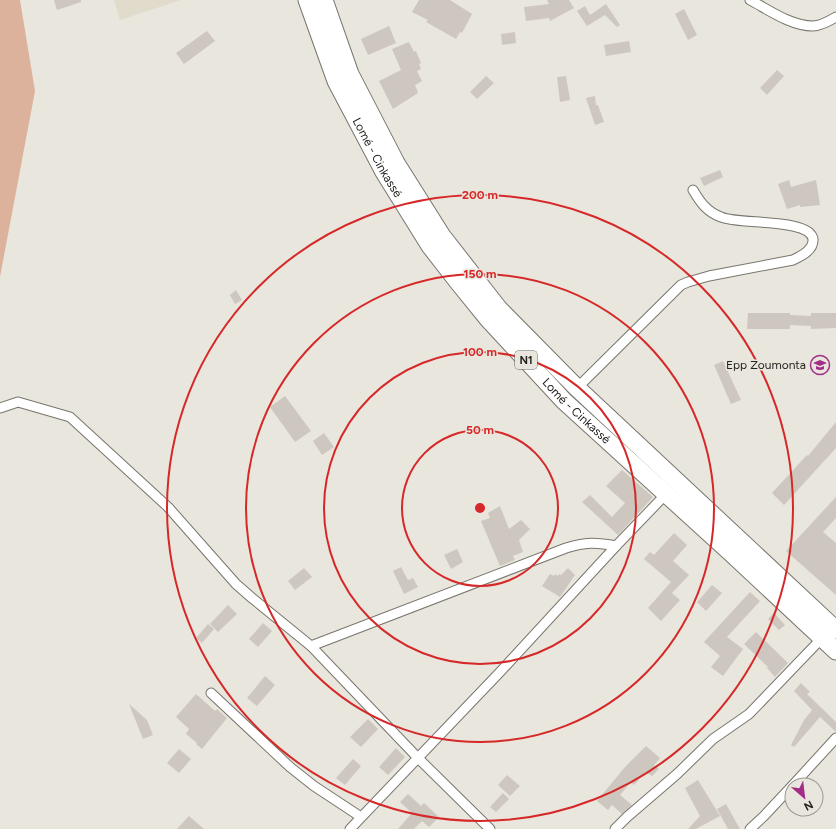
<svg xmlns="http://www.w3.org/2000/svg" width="836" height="829" font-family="Figtree,sans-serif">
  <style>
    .built { fill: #e0dbcb }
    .green { fill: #ddb29d }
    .building { fill: #cdc7c0 }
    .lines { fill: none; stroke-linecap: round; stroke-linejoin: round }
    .street-casing { stroke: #77756d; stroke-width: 11 }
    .highway-casing { stroke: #77756d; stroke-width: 19 }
    .street { stroke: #fff; stroke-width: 9 }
    .highway { stroke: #fff; stroke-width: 17 }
    .ring { fill: none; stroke: #d62828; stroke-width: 2 }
    .labels { text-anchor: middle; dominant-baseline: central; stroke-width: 3; stroke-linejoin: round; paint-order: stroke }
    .shield { fill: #e9e6dd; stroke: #5f5e59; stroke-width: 1 }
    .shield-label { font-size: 11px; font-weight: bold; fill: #242320 }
    .street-label { font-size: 12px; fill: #242320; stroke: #e9e6dd }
    .poi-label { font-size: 12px; fill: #242320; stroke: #e9e6dd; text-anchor: end }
    .centre { fill: #d62828; stroke: #e9e6dd; stroke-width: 2 }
    .ring-label { font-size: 12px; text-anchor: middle; font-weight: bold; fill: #d62828; stroke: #e9e6dd; stroke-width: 3; stroke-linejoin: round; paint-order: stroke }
  </style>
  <rect width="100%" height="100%" fill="#e9e6dd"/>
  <path class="built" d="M114,0H181L120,20Z"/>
  <path class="green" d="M0,0H20L35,91L0,277Z"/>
  <g class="building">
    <path d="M54,0H81V2L57,10Z"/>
    <path d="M419,0H450L472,14L462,33L460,32L456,39L426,22L428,20L412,12Z"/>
    <path d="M547,0H569L574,8L550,21L549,18L526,21L524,7L549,4Z"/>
    <path d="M606,4L620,25L617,27L605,15L587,26L577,11L585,6L590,15Z"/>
    <path d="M684,9L697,35L688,40L675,14Z"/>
    <path d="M389,26L396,43L368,55L361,39Z"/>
    <path d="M207,31L215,41L184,64L176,53Z"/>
    <path d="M515,32L516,43L502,45L501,34Z"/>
    <path d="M629,41L631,52L606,56L604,45Z"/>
    <path d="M409,42L414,52L416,51L421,63L419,64L421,69L417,71L422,81L415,85L418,93L393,109L379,81L401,70L392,49Z"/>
    <path d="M777,70L784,76L767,95L760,88Z"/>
    <path d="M486,76L494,83L477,99L470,92Z"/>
    <path d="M566,76L570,100L560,102L557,77Z"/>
    <path d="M595,96L596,105H598L604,122L595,125L586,98Z"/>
    <path d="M720,170L723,177L704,186L700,178Z"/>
    <path d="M789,180L791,187L816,180L820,205L800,207V205L787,209L778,184Z"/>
    <path d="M236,290L242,300L235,304L230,295Z"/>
    <path d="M748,313H790V315L811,316V313H836V328L811,329V326L790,325V329H747Z"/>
    <path d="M723,361L741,400L731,404L714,365Z"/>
    <path d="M285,396L311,431L295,442L270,407Z"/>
    <path d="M836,422V448L784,505L772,493L807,455L808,456Z"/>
    <path d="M324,433L334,447L322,455L313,441Z"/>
    <path d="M622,470L653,497L618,535L582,502L590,495L612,517L625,503L606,486Z"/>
    <path d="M836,497V518L823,532L836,543V595L786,551Z"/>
    <path d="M500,506L509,529L521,520L530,529L519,540L523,552L513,556L515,560L500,566L481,521L490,518L488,513Z"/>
    <path d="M674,533L687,545L673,561L689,575L672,593L680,600L661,621L648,608L671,582L644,559L650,552L654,555Z"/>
    <path d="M457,549L463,562L451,569L444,555Z"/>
    <path d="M401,567L408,580L413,578L418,587L404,594L393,571Z"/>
    <path d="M304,568L312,577L295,590L288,581Z"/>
    <path d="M568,568L575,575L560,597L542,586L550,574L554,576L555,574L558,576L559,574L561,575Z"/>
    <path d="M712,585L722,593L706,611L697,602Z"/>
    <path d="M750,592L760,601L727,637L743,649L723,676L711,667L720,656L704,642Z"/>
    <path d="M228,605L237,614L218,632L210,624Z"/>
    <path d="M774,613L785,625L779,630L768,619Z"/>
    <path d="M263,623L272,631L258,647L249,639Z"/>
    <path d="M208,624L214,629L202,643L196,638Z"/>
    <path d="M756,632L788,663L775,677L767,668L768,667L744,644Z"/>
    <path d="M265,676L275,685L257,706L247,698Z"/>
    <path d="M801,683L810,692L807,694L836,722V732L820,717L794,747L791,745L804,720L812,710L794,691Z"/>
    <path d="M196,694L215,711L217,709L227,718L202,749L196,744L197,743L186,734L189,729L176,717Z"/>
    <path d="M129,704L147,720L153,735L143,739Z"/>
    <path d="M368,719L378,729L361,747L350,737Z"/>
    <path d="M646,746L660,758L654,765L659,769L652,776L646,772L634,785L631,782L620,795L632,805L622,814L612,805L608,810L597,801L625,767Z"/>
    <path d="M396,748L405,757L388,775L379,767Z"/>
    <path d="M179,749L191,759L179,773L167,763Z"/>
    <path d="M353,759L361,766L345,785L336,778Z"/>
    <path d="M507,775L520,786L510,796L498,785Z"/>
    <path d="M698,780L720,816L696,829H688L700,816L685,788Z"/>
    <path d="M503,793L509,799L496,812L490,807Z"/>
    <path d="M408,794L421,806L424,803L439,817L429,827L422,821L414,829H398L412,813L400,802Z"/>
    <path d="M726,804L740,829H728L717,809Z"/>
    <path d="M189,816L204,829H177Z"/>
  </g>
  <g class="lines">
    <g class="street-casing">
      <g id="street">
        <path d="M750,0C769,10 791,26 813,26C821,26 829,21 836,17"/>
        <path d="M577,388L681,285L688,282L709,276L793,260C801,256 814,250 813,239C810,218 738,225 721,217C707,212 700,202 693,190"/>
        <path d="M0,408L18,402L70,417L168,507L236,584L252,598L311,646L418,758L490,829"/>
        <path d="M311,646L566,548C585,542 596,542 616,546"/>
        <path d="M211,693L290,767L314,786L361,817"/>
        <path d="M793,785L836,738"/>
        <path d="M350,829L500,672L616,546L666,494"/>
        <path d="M615,829L627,817L677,774L713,739L749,714L822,638"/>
        <path d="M750,829L764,816L792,786"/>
      </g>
    </g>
    <g class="highway-casing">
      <g id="highway">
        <path id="s1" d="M307,0L336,81L384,172L430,246L458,282L488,319L564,401L731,553L836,651"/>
        <path d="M324,0L350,74L396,163L442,236L499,309L577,388L836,630"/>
      </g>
    </g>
    <use href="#street" class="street"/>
    <use href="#highway" class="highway"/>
  </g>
  <g class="ring">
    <circle cx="480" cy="508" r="78"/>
    <circle cx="480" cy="508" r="156"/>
    <circle cx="480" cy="508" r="234"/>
    <circle cx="480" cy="508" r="313"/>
  </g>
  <defs>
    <g id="school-ring" transform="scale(1)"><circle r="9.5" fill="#e9e6dd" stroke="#a22e88" stroke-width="1.5"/><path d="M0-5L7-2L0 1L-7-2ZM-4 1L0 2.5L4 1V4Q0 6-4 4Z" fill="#a22e88"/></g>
  </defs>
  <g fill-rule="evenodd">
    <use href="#school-ring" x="820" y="365"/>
  </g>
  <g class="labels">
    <rect class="shield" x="515" y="351" width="22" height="18" rx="3"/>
    <g class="shield-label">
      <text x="526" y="360">N1</text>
    </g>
    <g class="street-label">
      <text stroke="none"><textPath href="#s1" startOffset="173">Lomé - Cinkassé</textPath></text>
      <text stroke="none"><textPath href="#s1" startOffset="497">Lomé - Cinkassé</textPath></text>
    </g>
    <g class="poi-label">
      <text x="806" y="365">Epp Zoumonta</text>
    </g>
  </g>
  <circle cx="480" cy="508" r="6" class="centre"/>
  <g class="ring-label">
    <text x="480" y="199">200 m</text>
    <text x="480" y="278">150 m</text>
    <text x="480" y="356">100 m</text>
    <text x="480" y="434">50 m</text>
  </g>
  <g transform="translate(804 797) rotate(152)"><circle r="19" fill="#e9e6dd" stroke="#9a9891"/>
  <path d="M0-3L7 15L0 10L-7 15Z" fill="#a22e88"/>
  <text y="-6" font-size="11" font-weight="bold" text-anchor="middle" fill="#242320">N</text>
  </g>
</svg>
